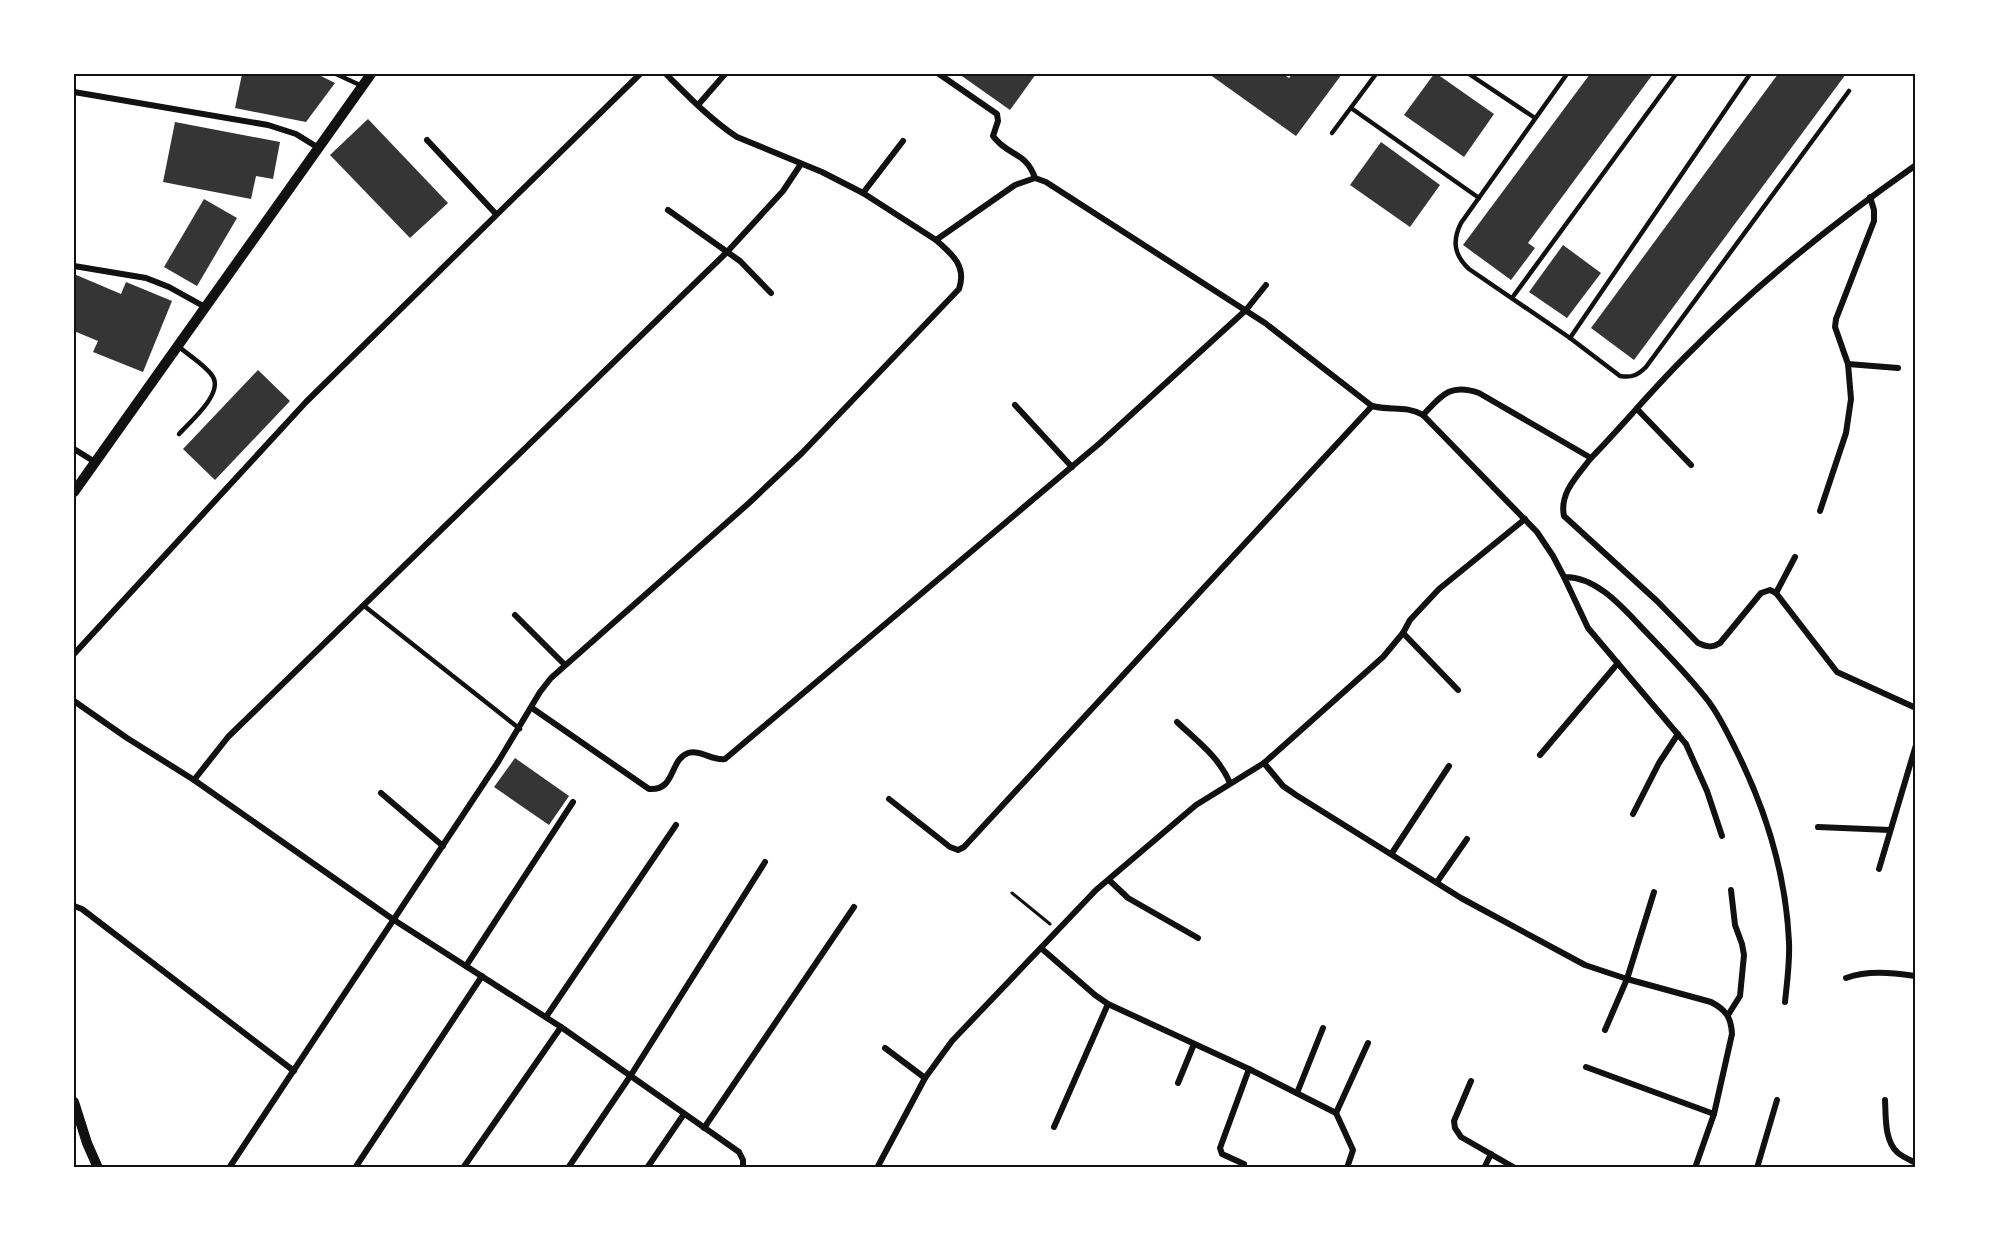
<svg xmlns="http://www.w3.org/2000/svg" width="1989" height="1241" font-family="'PT Serif',serif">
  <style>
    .building { fill: #353535 }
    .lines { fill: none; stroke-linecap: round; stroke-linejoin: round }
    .path { stroke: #111; stroke-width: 3 }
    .service { stroke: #111; stroke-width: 4.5 }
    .minor { stroke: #111; stroke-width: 6 }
    .tertiary { stroke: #111; stroke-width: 10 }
    .neatline { fill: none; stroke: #111; stroke-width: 2 }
  </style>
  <rect width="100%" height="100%" fill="#fff"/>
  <g class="building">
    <path d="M242,74H317L335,83L306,122L235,108Z"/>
    <path d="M959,74H1036L1010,110Z"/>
    <path d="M1209,74H1283L1289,78L1292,74H1342L1296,136Z"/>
    <path d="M1434,74H1437L1494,114L1464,157L1404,115Z"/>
    <path d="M1590,74H1653L1528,243L1535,248L1511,280L1463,245Z"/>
    <path d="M1778,74H1846L1634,360L1591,328Z"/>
    <path d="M368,119L448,203L410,238L330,155Z"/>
    <path d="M175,122L280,142L273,179L256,176L251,199L163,182Z"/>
    <path d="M1381,142L1440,185L1410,227L1350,185Z"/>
    <path d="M204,199L237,218L197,286L164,267Z"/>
    <path d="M1563,245L1601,273L1567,318L1529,292Z"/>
    <path d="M74,274L121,294L126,282L172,301L143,372L93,352L98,341L74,331Z"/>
    <path d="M258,370L290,401L215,480L183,449Z"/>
    <path d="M515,758L569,796L549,825L494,787Z"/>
  </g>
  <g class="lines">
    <path class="path" d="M1012,893L1050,924"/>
    <g class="service">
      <path d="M336,74L362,86"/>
      <path d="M1469,74L1535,118"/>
      <path d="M1567,74L1461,223C1452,241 1454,255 1469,269L1570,338L1620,376C1632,378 1638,375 1646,367L1849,91"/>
      <path d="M1351,108L1479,198"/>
      <path d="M1332,133L1376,74"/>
      <path d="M1512,298L1676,74"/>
      <path d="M1570,338L1750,74"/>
      <path d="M178,346C187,354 208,367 213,377C223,394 190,422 179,434"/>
      <path d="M363,605L520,729"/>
    </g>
    <g class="minor">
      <path d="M666,74C688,96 710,119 737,137L822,172L863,193L936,240L1015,185L1035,178L1046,182L1265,323L1372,406C1390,411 1406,405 1423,415L1537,532L1553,556L1564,577C1597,576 1624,609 1645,631C1667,654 1690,677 1709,702C1720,717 1728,734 1736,750C1766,810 1786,875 1789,942C1790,962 1787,982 1785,1002"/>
      <path d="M939,74L997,114L998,121L993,136C1007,156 1026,151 1035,178"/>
      <path d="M74,92L268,125L296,134L317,147"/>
      <path d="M698,105L725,74"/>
      <path d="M427,140L496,214"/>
      <path d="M863,193L903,141"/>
      <path d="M668,210L740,261L771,293"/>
      <path d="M74,266L146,278L169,287L205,307"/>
      <path d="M1848,364L1898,368"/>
      <path d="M1015,405L1072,467"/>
      <path d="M1637,409L1691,465"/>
      <path d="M1423,415C1442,395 1450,383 1479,393L1591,458C1625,423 1656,385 1691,351C1759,282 1836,221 1916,165"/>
      <path d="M74,449L95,462"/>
      <path d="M1591,458C1578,475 1559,493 1564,516L1657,601L1698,643C1707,647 1712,648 1720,643L1761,593L1770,590L1776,593L1837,672L1916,708"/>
      <path d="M1820,511L1846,433L1851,399L1848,364L1835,327L1836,319L1874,221V210L1870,197"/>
      <path d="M1564,577L1588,628L1686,744L1707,791L1722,836"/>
      <path d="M1776,593L1795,557"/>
      <path d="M515,615L565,665"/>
      <path d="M1403,633L1458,690"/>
      <path d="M74,654L306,402L640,74"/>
      <path d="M74,701L127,738L194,780L394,920L561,1027L739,1152L743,1160V1168"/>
      <path d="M532,708L649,789C676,791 669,760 688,753C700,749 712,761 725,759L1100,443L1246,310L1266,285"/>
      <path d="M1177,722C1197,741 1219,757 1230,783"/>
      <path d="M1540,755L1618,663"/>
      <path d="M1264,763L1283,786L1296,795L1461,898L1585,965L1627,979L1711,1002C1726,1010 1731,1017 1732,1034L1714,1114L1695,1168"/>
      <path d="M194,780L228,737L727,252L783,191L801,164"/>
      <path d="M381,793L443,846"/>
      <path d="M889,799L950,847L958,850L964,847L1372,406"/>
      <path d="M1633,814L1659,763L1678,734"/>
      <path d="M1818,827L1890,830"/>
      <path d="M1392,853L1449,766"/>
      <path d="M1879,869L1916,745"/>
      <path d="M1109,880L1128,898L1198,938"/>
      <path d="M1437,882L1467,839"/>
      <path d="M74,906L82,909L294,1071"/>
      <path d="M1041,948L1095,995L1108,1004L1249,1069L1336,1113L1353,1150L1347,1168"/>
      <path d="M466,966L573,802"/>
      <path d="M1846,978C1869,970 1892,973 1916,976"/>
      <path d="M1728,1015L1740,996L1744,955L1742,944L1735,925L1731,890"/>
      <path d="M546,1017L676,825"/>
      <path d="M1605,1030L1627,979L1654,892"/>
      <path d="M885,1048L925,1078"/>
      <path d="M1586,1067L1714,1114"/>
      <path d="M1471,1081L1454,1121L1455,1128L1461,1137L1515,1168"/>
      <path d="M1178,1083L1194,1044"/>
      <path d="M1297,1093L1323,1028"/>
      <path d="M1885,1100C1886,1116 1884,1141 1898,1153C1903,1157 1910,1160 1916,1163"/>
      <path d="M1336,1113L1368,1043"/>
      <path d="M1054,1127L1108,1004"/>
      <path d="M704,1128L854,907"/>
      <path d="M1244,1164L1222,1154L1220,1148L1249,1069"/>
      <path d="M229,1168L498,762L540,692L551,678L749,503L802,453L959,289C967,266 952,254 936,240"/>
      <path d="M355,1168L482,976"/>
      <path d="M463,1168L561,1027"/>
      <path d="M568,1168L631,1075L765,862"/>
      <path d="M647,1168L684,1114"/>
      <path d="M877,1168L925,1078L952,1041L1096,890L1196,805L1264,763L1383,657L1403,633L1410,620L1439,589L1525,519"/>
      <path d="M1484,1168L1491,1154"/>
      <path d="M1757,1168L1777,1100"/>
    </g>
    <g class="tertiary">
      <path d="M74,492L371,74"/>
      <path d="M74,1102L87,1143L98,1168"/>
    </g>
  </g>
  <rect width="1989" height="1241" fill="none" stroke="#ffffff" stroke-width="150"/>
  <rect x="75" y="75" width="1839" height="1091" class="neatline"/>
</svg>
